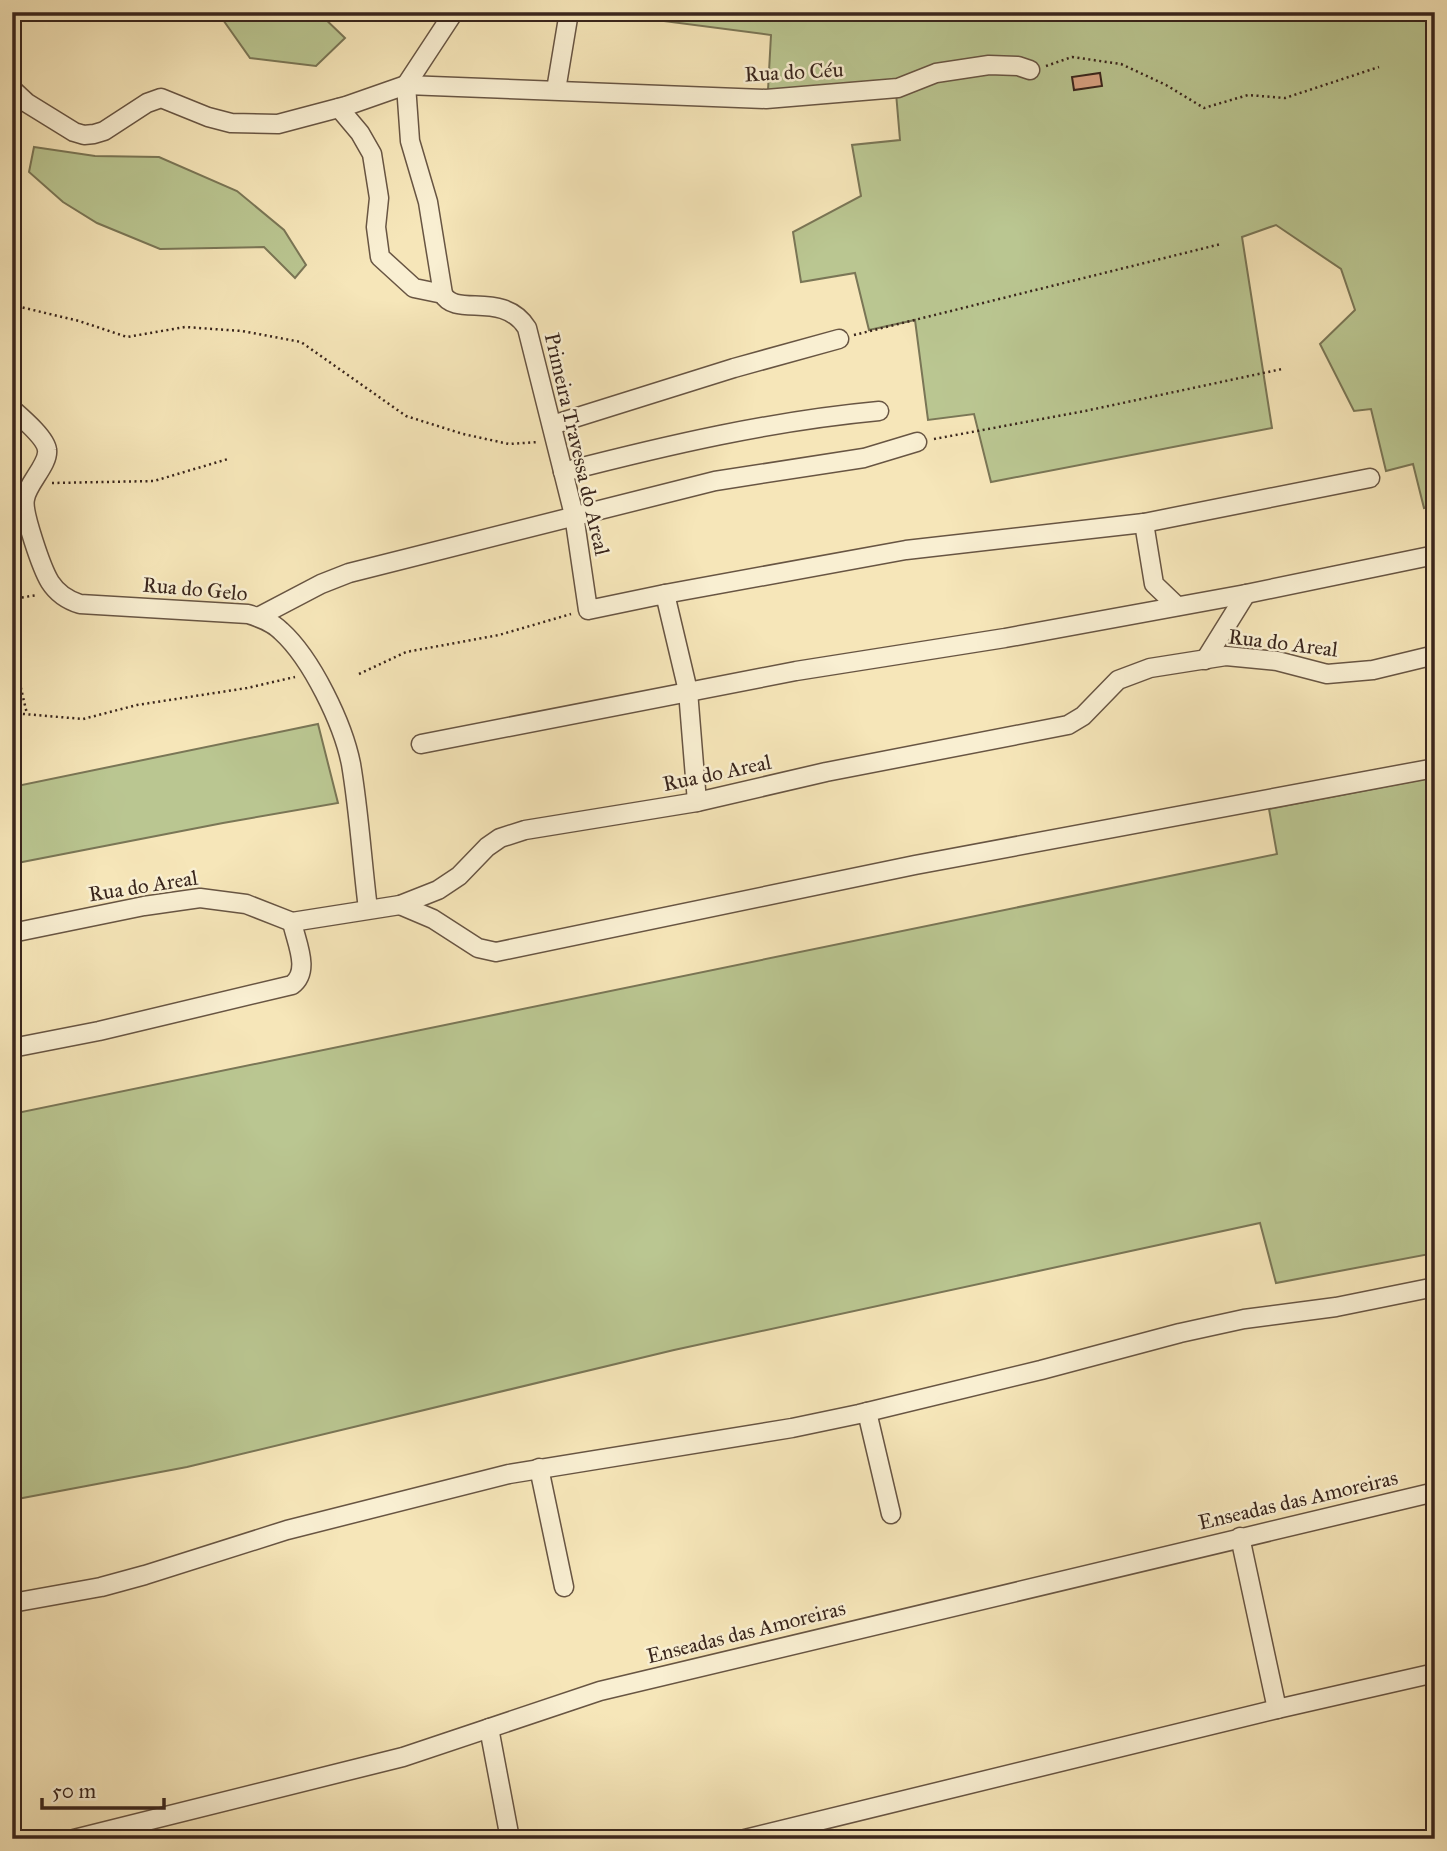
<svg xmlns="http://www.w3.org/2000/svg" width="1447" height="1851" font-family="'IM FELL Great Primer',serif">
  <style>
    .green { fill: #bac691; stroke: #7a7656; stroke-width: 2 }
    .building { fill: #d9a282; stroke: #39251c; stroke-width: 2 }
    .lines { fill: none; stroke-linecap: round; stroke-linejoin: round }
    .street-casing { stroke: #685543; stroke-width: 21 }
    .path { stroke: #39251c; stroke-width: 2.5; stroke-dasharray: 2 3.5; stroke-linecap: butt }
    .street { stroke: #f9efd2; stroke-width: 18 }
    .labels { text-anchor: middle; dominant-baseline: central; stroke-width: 5; stroke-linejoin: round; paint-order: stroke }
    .street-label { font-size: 21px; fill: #39251c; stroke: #f9efd2 }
  </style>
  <rect width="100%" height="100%" fill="#f6e6b9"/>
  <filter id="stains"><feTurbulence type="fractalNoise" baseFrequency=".00286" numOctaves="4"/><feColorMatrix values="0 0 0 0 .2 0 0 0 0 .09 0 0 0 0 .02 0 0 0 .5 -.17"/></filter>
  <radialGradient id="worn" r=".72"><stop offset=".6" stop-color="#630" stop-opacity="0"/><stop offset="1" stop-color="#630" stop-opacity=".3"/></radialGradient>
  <g class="green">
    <path d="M211,12H318L345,38L316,66L250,58L221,17Z"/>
    <path d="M627,12H1435V506L1424,508L1413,464L1386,471L1371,409L1354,411L1320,344L1355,310L1341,269L1276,225L1242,237L1272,428L991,482L974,414L928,420L915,320L869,330L855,273L801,282L793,232L861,196L852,145L900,140L895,81L768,90L771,35L625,16Z"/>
    <path d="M34,147L95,156L159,157L237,191L284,230L306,265L295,278L264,247L160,249L97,223L63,202L29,172Z"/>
    <path d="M318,724L338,803L223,823L12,864V787Z"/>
    <path d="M1435,777V1253L1276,1283L1260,1223L674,1350L187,1467L12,1500V1114L1277,854L1269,809Z"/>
  </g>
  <path class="building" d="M1100,73L1102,86L1074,90L1072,77Z"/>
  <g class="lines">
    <g class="street-casing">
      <g id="street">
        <path d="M454,12L406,85L410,141L428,202L443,294C455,318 503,290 527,328L574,515L588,610L665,594L688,691L697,802"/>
        <path d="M12,89L27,103L74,132L84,135L94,134L104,131L147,103L161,98L208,117L231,123L278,124L346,106L406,85L766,99L898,88L936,73L989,65L1018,66L1030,70"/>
        <path d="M556,90L569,12"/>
        <path d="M339,108L360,133L372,154L379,198L376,227L380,257L414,288L443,294"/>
        <path d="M12,409C21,417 46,438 47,450C49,464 27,484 25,499C22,512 42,569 50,582C57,593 67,600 80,604L248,614C261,618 272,622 281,631C312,659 343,724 351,764C359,811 362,861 368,909"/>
        <path d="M552,425L734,368L839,339"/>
        <path d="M563,472C668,445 771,421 879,411"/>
        <path d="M1144,523L1154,584L1177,606"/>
        <path d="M665,594L906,550L1144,523L1370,478"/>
        <path d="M258,617L321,584L349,573L715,481L864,458L917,442"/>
        <path d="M1205,660L1246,594"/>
        <path d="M421,744L796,671L1005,638L1246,594L1435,555"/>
        <path d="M400,905L433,919L478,948L496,952L915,865L1435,768"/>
        <path d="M12,933L144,906L200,898L246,904L292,922L400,905L438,890L459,876L487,847L500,838L525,830L697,802L826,772L1068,725L1083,716L1118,680L1150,668L1226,656L1277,661L1327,674L1373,670L1435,655"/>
        <path d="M12,1048L99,1031L292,985C311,971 296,942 292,922"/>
        <path d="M867,1412L891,1514"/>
        <path d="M539,1468L564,1587"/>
        <path d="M1240,1537L1277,1709"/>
        <path d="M12,1603L101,1587L145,1575L287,1530L509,1474L792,1428L859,1414L1041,1370L1180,1333L1244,1319L1336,1307L1435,1287"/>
        <path d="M489,1728L510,1839"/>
        <path d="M74,1839L403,1757L600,1691L1435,1492"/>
        <path d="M745,1839L1277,1709L1435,1673"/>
      </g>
    </g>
    <g class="path">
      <path d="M1046,66L1072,57L1121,64L1166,85L1204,108L1248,95L1285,98L1379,67"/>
      <path d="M12,305L79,321L127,337L185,327L242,331L301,342L406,416L463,434L509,444L538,442"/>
      <path d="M854,335L1221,244"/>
      <path d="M934,439L1085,411L1282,369"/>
      <path d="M52,483L154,481L228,459"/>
      <path d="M12,602L18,598L38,595"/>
      <path d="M12,650L27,714"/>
      <path d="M359,674L406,652L499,635L571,614"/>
      <path d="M12,713L83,719L137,705L247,688L295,677"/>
      <path d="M12,1723L16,1722"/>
    </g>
    <use href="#street" class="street"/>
  </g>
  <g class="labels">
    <g class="street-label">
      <text transform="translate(794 72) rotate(-3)">Rua do Céu</text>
      <text transform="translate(577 444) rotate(77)">Primeira Travessa do Areal</text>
      <text transform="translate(195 589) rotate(5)">Rua do Gelo</text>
      <text transform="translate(1283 643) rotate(7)">Rua do Areal</text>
      <text transform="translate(717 773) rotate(-12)">Rua do Areal</text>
      <text transform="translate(143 886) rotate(-9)">Rua do Areal</text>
      <text transform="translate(1298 1500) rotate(-13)">Enseadas das Amoreiras</text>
      <text transform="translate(746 1632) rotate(-14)">Enseadas das Amoreiras</text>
    </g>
  </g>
  <rect width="1447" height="1851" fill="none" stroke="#f6e6b9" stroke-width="42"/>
  <rect x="14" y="14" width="1419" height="1823" fill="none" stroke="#39251c" stroke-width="3.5"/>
  <rect x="21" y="21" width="1405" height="1809" fill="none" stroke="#39251c" stroke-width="2"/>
  <path d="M42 1798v10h122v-10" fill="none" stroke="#39251c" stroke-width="3.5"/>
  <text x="52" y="1798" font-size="21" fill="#39251c" stroke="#f9efd2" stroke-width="5" paint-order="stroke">50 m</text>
  <rect width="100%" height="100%" filter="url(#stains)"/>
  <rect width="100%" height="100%" fill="url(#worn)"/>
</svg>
